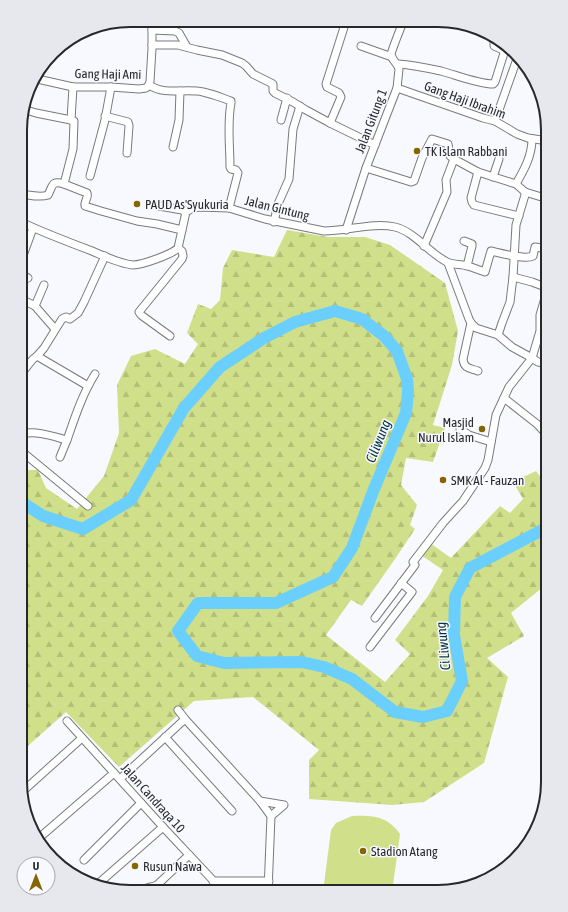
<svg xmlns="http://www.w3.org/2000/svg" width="568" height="912" font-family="'Asap Condensed',sans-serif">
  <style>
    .forest { fill: url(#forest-firs) }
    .pitch { fill: #d0df8a }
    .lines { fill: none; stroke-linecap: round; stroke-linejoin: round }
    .river { stroke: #6bcffe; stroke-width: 12 }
    .street-casing { stroke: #797a7e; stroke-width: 9 }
    .street { stroke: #fff; stroke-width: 7 }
    .poi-dot { fill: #846600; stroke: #f7f9fe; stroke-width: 1.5 }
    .labels { text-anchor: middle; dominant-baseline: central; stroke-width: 3; stroke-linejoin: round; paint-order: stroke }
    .street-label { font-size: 13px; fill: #27282a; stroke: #f7f9fe }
    .poi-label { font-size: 13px; fill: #27282a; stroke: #f7f9fe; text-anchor: start }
    .water-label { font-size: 14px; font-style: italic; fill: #043346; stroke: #f7f9fe }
    .rim { fill: none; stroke: #27282a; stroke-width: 2 }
  </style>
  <defs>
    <pattern id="forest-firs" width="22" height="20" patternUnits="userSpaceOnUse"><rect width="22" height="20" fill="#d0df8a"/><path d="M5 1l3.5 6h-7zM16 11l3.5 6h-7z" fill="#b3bf77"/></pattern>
  </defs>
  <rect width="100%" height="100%" fill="#f7f9fe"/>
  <path class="forest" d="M287,230L328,237H365L390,245L445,283L458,331L452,365L433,425L445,428L433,462L406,458L401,485L417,505L410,525L415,529L395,559L362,606L351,600L326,635L385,682L410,654L395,640L428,596L443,570L421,555L430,543L451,558L500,506L510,513L523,499L513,482L536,471L548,487V583L511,613L524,636L487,658L508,677L484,763L424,802L392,805L309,799V760L319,750L253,697L194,701L119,767L66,712L20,753V470H38L46,488L77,509L104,476L119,433L117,385L131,356L155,349L185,364L198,344L187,333L198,304L211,309L220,300L223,268L232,250L274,257Z"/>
  <path class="pitch" d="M352,816C373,815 387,816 400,834L392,892H323L331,830L336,823Z"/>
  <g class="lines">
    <path class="river" d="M20,501L43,516L83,529L131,500L184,408L220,367L264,338L295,322L335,311L362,319L384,336L397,351L407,379L408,391L406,413L374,489L352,548L333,577L276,603H198L178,631L197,656L224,663L302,662L324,667L352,679L395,712L423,717L447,711L462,681L454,635L455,597L470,568L548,527"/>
    <g class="street-casing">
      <g id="street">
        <path d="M152,30L175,31L179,33L187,47"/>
        <path d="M152,45H178L197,50L222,55L242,63L246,66L253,74L273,84V91L275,93L293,102L306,110L330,123L375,145"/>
        <path d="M361,46L392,57"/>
        <path d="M398,64C412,65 427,68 441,71C456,75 478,84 493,84L495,82L504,53L503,50L494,46V43L495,38"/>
        <path d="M33,78L73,87H111L139,89L146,88L149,85"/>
        <path d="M149,85C166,96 184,88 203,92C213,94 222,98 231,101V103C227,124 230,146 230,167L231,169L236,170L238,173L229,208"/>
        <path d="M149,85L150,81L152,49V20"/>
        <path d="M397,88L483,118L495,121L517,134L528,138L548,141"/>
        <path d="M23,109L36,113L71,120"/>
        <path d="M105,116L128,122L129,126L127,153"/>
        <path d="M71,120L74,121L73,149L64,184L87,193C89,197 84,201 85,206L101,211L137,221L157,224L182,230"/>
        <path d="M71,120L73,87"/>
        <path d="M281,120L287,98"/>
        <path d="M495,121L517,59"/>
        <path d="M330,123L341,97L339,93L327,87L326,84L346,21"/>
        <path d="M173,147L179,120L180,91"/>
        <path d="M366,168L411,182L414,181L422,158L432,139L448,144L450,156L454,159L478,172L516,184L525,192"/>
        <path d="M478,172L471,198L472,202L474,205L519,216"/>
        <path d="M90,176L105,120L111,87"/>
        <path d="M493,177L499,159"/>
        <path d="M516,184C524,170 532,156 532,139"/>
        <path d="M525,192L548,199"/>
        <path d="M21,194C30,195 40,198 48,195C53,186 51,180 64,184"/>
        <path d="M159,206L182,210L186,212"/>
        <path d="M21,222C44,233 68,242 92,251C104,256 120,264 133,265C142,265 173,254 178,248L186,212L191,209L199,207L229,208L255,216L265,219L324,231C346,231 375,222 395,227C415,232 429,253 447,262C453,265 461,264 468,266C474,268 479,270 485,272L491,251C500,253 525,260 533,256L535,247L548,249"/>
        <path d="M274,222L278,204L289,179L293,129L300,106"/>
        <path d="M346,230L366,168L397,88L399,69C398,64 392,60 391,55C391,53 401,27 403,22"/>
        <path d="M464,241L472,244V246L467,266"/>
        <path d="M424,246L447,192L446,180L454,159"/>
        <path d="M21,261L33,228"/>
        <path d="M21,274L28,278"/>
        <path d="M513,277L532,282L548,288"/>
        <path d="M548,288L540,315V331L532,358L538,362L548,365"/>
        <path d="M21,299L35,306L55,329"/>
        <path d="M35,306L44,285"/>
        <path d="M471,323L463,359C464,369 470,368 478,371"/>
        <path d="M498,335L502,323L510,302L513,277L516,225L525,195V192"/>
        <path d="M170,336L141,315L139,312L182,259L183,256L182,251L178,248"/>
        <path d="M37,356L88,386"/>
        <path d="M21,374L33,359L37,356L44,348L62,319L66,317L70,319L78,313L84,302L105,256"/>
        <path d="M504,398L537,424L548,436"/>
        <path d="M460,429L469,435L491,442"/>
        <path d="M20,438L23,434C36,430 55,437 67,440C75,417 82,395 95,374"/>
        <path d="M20,450L88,506"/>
        <path d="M60,457L67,440"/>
        <path d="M546,473L548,472"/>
        <path d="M375,618L415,565L413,562L443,523L463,501L485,468L488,460L496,415L509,387L532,358L512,347L498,335L476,328L471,323L469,319L448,263"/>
        <path d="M370,647L412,592L401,583"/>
        <path d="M178,710L185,719L260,801L271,816L268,891"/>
        <path d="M67,721L163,827L223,891"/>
        <path d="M165,737L232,811"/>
        <path d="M120,779L185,719"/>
        <path d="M22,792L82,738"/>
        <path d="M260,801L284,805L271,816"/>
        <path d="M39,838L114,773"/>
        <path d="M84,860L141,803"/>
        <path d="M213,881H269"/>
        <path d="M99,883L163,827"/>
        <path d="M141,891C148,886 151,888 157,885L189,855"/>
      </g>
    </g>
    <use href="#street" class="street"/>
  </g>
  <g class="poi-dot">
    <circle cx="417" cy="151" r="4"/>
    <circle cx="137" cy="204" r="4"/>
    <circle cx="482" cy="429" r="4"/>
    <circle cx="443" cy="480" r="4"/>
    <circle cx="363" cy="851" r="4"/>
    <circle cx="135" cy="866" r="4"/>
  </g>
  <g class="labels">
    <g class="street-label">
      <text transform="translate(108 74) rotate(1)">Gang Haji Ami</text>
      <text transform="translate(465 100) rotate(20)">Gang Haji Ibrahim</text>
      <text transform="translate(371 121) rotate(-69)">Jalan Gitung 1</text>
      <text transform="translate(277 208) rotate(14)">Jalan Gintung</text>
      <text transform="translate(153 798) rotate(48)">Jalan Candraqa 10</text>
    </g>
    <g class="poi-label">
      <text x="425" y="151">TK Islam Rabbani</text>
      <text x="145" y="204">PAUD As'Syukuria</text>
      <text x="474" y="422" text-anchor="end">Masjid<tspan x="474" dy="15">Nurul Islam</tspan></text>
      <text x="451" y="480">SMK Al - Fauzan</text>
      <text x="371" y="851">Stadion Atang</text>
      <text x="143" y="866">Rusun Nawa</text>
    </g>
    <g class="water-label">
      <text transform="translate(378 441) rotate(-68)">Ciliwung</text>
      <text transform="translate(443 646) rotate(-96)">Ci Liwung</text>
    </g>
  </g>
  <path d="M0 0H568V912H0ZM130 27H438A103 103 0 0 1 541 130V782A103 103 0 0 1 438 885H130A103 103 0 0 1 27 782V130A103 103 0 0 1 130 27Z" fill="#e6e8ed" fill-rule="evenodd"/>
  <path class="rim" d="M130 27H438A103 103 0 0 1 541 130V782A103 103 0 0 1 438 885H130A103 103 0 0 1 27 782V130A103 103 0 0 1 130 27Z"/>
  <g transform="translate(36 876)"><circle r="19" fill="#f7f9fe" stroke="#a4a5a9"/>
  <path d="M0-3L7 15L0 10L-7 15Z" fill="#846600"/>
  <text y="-6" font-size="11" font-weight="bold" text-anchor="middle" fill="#27282a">U</text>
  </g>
</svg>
